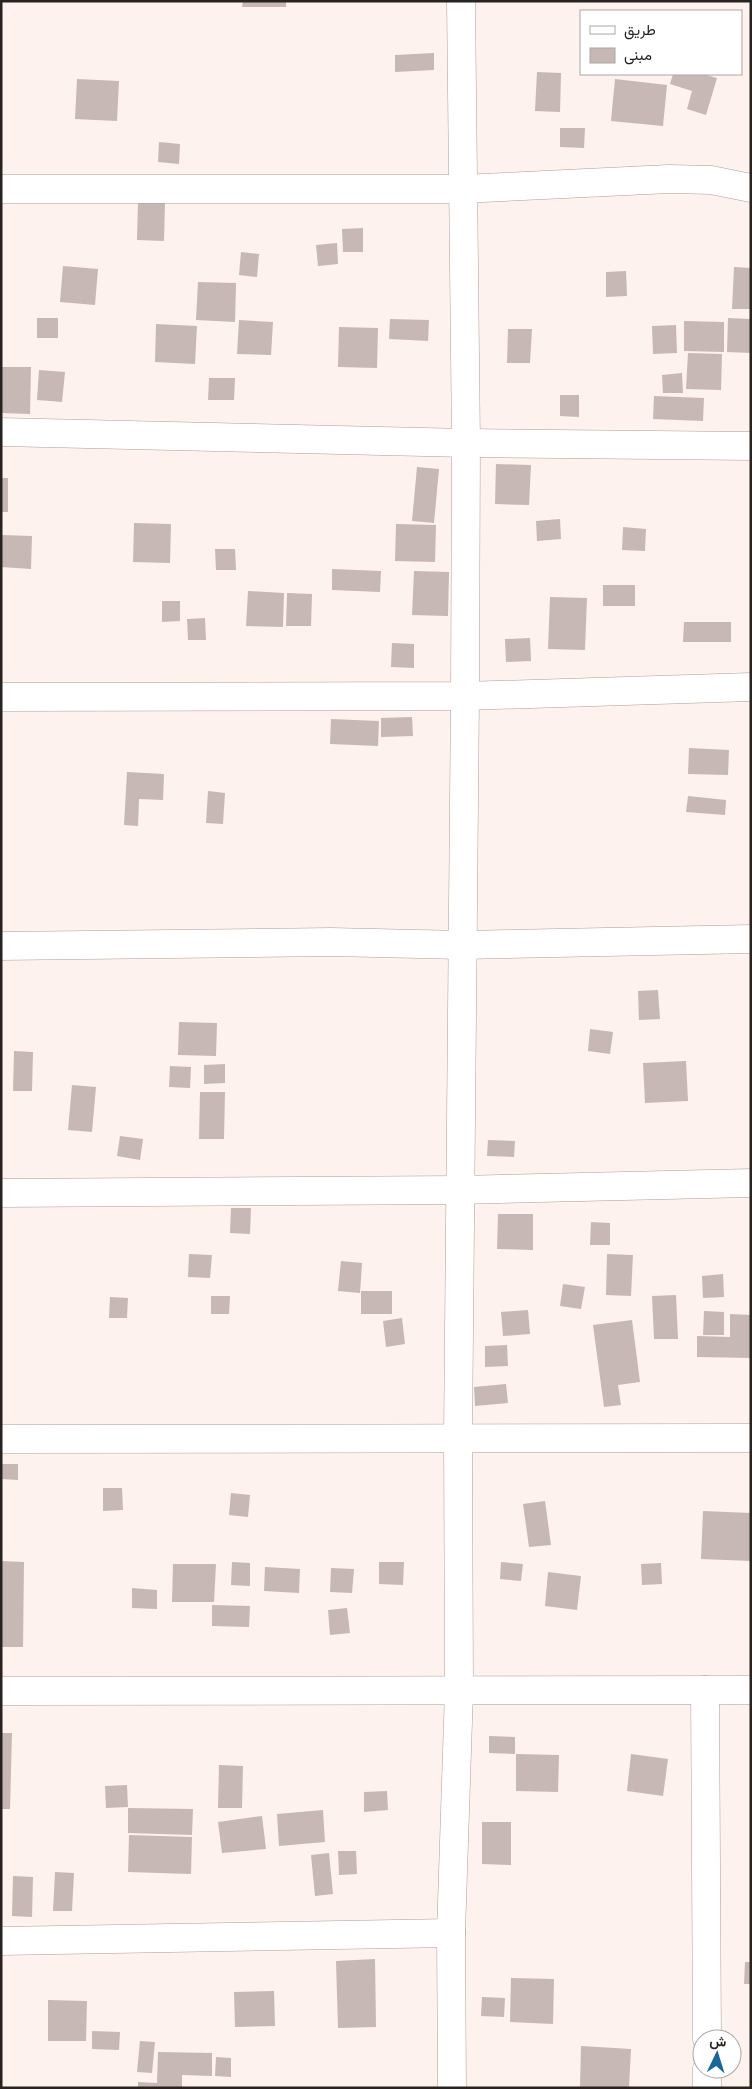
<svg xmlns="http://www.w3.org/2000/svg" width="752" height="2089" font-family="'Source Sans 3',Vazirmatn,sans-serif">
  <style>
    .building { fill: #c7b8b6 }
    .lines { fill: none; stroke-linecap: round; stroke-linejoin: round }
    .street-casing { stroke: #ac9f99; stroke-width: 29 }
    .street { stroke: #fff; stroke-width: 28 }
  </style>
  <rect width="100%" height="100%" fill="#fdf2ed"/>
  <g class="building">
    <path d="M243,1H286V7H242Z"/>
    <path d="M434,53V70L395,72V55Z"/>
    <path d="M537,72L561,73L560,112L535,111Z"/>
    <path d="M673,74H703L717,78L706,115L687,109L692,91L670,84Z"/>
    <path d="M77,79L119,81L117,121L75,119Z"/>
    <path d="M615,79L667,85L663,126L611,121Z"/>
    <path d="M560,128H585L584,148L560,147Z"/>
    <path d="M159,142L180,144L179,164L158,162Z"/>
    <path d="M138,201L165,202L164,241L137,240Z"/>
    <path d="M363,228V252H343L342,229Z"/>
    <path d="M337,243L338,264L318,266L316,245Z"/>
    <path d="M241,252L259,254L257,277L239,275Z"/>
    <path d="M63,266L98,269L95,305L60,302Z"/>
    <path d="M734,267L751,268V309H732Z"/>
    <path d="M626,271L627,296L606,297V272Z"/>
    <path d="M198,282L236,283L235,322L196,320Z"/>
    <rect x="37" y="318" width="21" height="20"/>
    <path d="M728,318L751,319V353L727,352Z"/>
    <path d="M390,319L429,320L428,341L389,339Z"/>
    <path d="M239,320L273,322L271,355L237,354Z"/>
    <path d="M684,321L724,322V352L684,351Z"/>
    <path d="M156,324L197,326L195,364L155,362Z"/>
    <path d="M676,325L677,353L653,354L652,326Z"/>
    <path d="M339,327L378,328L377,368L338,367Z"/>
    <path d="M508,329H532L530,363H507Z"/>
    <path d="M688,353L722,354L721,390L686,389Z"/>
    <path d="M1,367H31L30,414L1,413Z"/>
    <path d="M39,370L65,372L62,402L37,400Z"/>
    <path d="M682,373L683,393H663L662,375Z"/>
    <path d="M209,378H235L234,400H208Z"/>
    <path d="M560,395H579V417L560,416Z"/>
    <path d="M654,396L704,398L703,421L653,419Z"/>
    <path d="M496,464L531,465L529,505L495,504Z"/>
    <path d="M417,467L439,469L434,523L412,521Z"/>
    <rect x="1" y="478" width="7" height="34"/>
    <path d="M560,519L561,539L537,541L536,521Z"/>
    <path d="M134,523L171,524L170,563L133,562Z"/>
    <path d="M396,524L436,525L435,562L395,561Z"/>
    <path d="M623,527L646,529L645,551L622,550Z"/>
    <path d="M1,535L32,536L31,569L1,567Z"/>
    <path d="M215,549H235L236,570H216Z"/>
    <path d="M332,569L381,571L380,592L332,590Z"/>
    <path d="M414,571L449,572L448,616L412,615Z"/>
    <rect x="603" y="585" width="32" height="21"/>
    <path d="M248,591L284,593L283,627L246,626Z"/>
    <path d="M287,593L312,594L311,626H286Z"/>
    <path d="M550,597L587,598L585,650L548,649Z"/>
    <path d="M162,601H180V621L162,622Z"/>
    <path d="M205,618L206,640H188L187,619Z"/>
    <path d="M684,622H731V642H683Z"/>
    <path d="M530,638L531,661L506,662L505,639Z"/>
    <path d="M392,643L414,644V668L391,667Z"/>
    <path d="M412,717L413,736L381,737V718Z"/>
    <path d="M331,719L379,721L378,746L330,744Z"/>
    <path d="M689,748L729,750L728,775L688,774Z"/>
    <path d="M127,772L164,774L163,800L139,799L138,826L124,825Z"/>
    <path d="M208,791L225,793L223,824L206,823Z"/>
    <path d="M688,796L726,800L725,815L686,812Z"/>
    <path d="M658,990L660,1019L639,1020L638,991Z"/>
    <path d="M179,1022L217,1023L216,1056L178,1055Z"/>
    <path d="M590,1029L613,1032L610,1054L588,1051Z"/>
    <path d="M14,1051L33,1052L32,1091H13Z"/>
    <path d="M686,1061L688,1101L645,1103L643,1063Z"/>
    <path d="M225,1064V1083L204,1084V1065Z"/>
    <path d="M170,1066L191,1067L190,1088L169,1087Z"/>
    <path d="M72,1085L96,1087L92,1132L68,1130Z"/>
    <path d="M200,1092H225L224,1139H199Z"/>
    <path d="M120,1136L143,1139L140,1160L117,1156Z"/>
    <path d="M488,1140L515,1141L514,1157L487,1156Z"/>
    <path d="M231,1208H251L250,1234L230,1233Z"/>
    <path d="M498,1214H533V1250L497,1249Z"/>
    <path d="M591,1222L610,1223V1245H590Z"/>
    <path d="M189,1254L212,1255L210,1278L188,1277Z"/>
    <path d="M607,1254L633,1255L631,1296L606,1295Z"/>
    <path d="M341,1261L362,1263L360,1293L338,1291Z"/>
    <path d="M723,1274L724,1297L703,1298L702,1276Z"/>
    <path d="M563,1284L585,1287L581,1309L560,1306Z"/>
    <rect x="361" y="1291" width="31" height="23"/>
    <path d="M676,1295L678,1339H654L652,1296Z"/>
    <path d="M211,1296H230L229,1314H211Z"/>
    <path d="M110,1297L128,1298L127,1318H109Z"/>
    <path d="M528,1310L530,1334L503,1336L501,1312Z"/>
    <path d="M704,1311L724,1312V1335H703Z"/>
    <path d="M730,1314L751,1315V1358L697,1357V1336L730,1337Z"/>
    <path d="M402,1318L405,1344L386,1347L383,1321Z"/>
    <path d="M632,1320L640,1382L618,1385L621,1405L604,1407L593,1325Z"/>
    <path d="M507,1345L508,1366L485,1367V1346Z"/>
    <path d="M506,1384L508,1403L475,1406L474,1387Z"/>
    <path d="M1,1464H18V1480L1,1479Z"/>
    <path d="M103,1488H122L123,1510L103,1511Z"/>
    <path d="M231,1493L250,1495L248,1517L229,1515Z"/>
    <path d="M545,1501L551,1545L529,1547L523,1504Z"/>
    <path d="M703,1511L751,1513V1561L701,1559Z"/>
    <path d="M1,1561L24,1562L23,1647H1Z"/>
    <path d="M232,1562L250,1563V1586L231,1585Z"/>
    <path d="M379,1562H404L403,1585L379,1584Z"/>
    <path d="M501,1562L523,1564L521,1581L500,1579Z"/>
    <path d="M661,1563L662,1584L642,1585L641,1564Z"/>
    <path d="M173,1564H216L214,1602H172Z"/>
    <path d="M265,1567L300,1569L299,1593L264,1591Z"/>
    <path d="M331,1568L354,1569L352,1593L330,1592Z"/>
    <path d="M548,1572L581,1576L577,1610L545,1606Z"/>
    <path d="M132,1588L157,1590V1609L132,1608Z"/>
    <path d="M212,1605L250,1606L249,1627L212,1626Z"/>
    <path d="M347,1608L350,1633L330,1635L328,1610Z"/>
    <path d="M1,1733H12L10,1809H1Z"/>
    <path d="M489,1736L515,1737V1754L489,1753Z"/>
    <path d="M516,1754L559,1755L558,1792L516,1791Z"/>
    <path d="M631,1754L668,1759L663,1796L627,1791Z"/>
    <path d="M219,1765L243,1766L242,1808H218Z"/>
    <path d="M127,1785L128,1807L106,1808L105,1786Z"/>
    <path d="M387,1791L388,1810L364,1812V1792Z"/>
    <path d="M128,1808L193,1809L192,1835L128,1833Z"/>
    <path d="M323,1810L325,1842L279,1846L277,1814Z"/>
    <path d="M262,1816L266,1849L222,1853L218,1822Z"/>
    <path d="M482,1822H511V1865L482,1864Z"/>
    <path d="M129,1835L192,1837L191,1874L128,1872Z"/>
    <path d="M338,1851H356L357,1874L339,1875Z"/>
    <path d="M329,1853L333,1894L315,1896L311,1855Z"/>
    <path d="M55,1872L74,1873L72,1911H53Z"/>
    <path d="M13,1876L33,1877L32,1917L12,1916Z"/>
    <path d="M375,1959L376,2027L338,2028L336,1961Z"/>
    <path d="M745,1962H751V1984H744Z"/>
    <path d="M511,1978L554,1979L553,2024L510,2022Z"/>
    <path d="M274,1991L275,2026L235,2027L234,1992Z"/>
    <path d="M482,1997L505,1998L504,2017L481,2016Z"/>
    <path d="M48,2000L87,2001L86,2041H48Z"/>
    <path d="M92,2031L120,2032L119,2050L92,2049Z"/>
    <path d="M140,2041L155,2042L152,2073L137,2072Z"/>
    <path d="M581,2046L631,2049L629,2088H580Z"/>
    <path d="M158,2052L212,2053V2076L182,2075V2088H138V2082L157,2083Z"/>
    <path d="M216,2057L231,2058V2077L215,2076Z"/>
  </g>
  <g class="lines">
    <g class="street-casing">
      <g id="street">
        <path d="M1,189H461L669,179L711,180L751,188"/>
        <path d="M1,432L466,443L751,446"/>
        <path d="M1,697L465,696L751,687"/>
        <path d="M1,946L331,942L462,945L751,939"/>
        <path d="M1,1193L459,1190L751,1183"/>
        <path d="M1,1439L751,1438"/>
        <path d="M705,1690L707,2039"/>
        <path d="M1,1691L751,1690"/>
        <path d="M1,1941L451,1933"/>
        <path d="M707,2069V2088"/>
        <path d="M452,2088L451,1933L459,1691L458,1437L465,696L466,443L461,1"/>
      </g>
    </g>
    <use href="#street" class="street"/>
  </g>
  <rect width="752" height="2089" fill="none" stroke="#282320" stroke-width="5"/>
  <rect x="580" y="10" width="162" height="65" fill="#ffffff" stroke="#a9a7a6"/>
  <rect x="590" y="26" width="25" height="8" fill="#ffffff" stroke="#a9a7a6"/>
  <text x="624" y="35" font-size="15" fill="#282320">طريق</text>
  <rect x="590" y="48" width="25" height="15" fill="#c7b8b6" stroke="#a9a7a6"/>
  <text x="624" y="60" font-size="15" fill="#282320">مبنى</text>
  <g transform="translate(717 2054) rotate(4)"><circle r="24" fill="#ffffff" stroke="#a9a7a6"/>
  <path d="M0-4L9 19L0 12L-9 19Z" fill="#186799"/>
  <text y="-8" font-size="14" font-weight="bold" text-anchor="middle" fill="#282320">ش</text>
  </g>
</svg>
